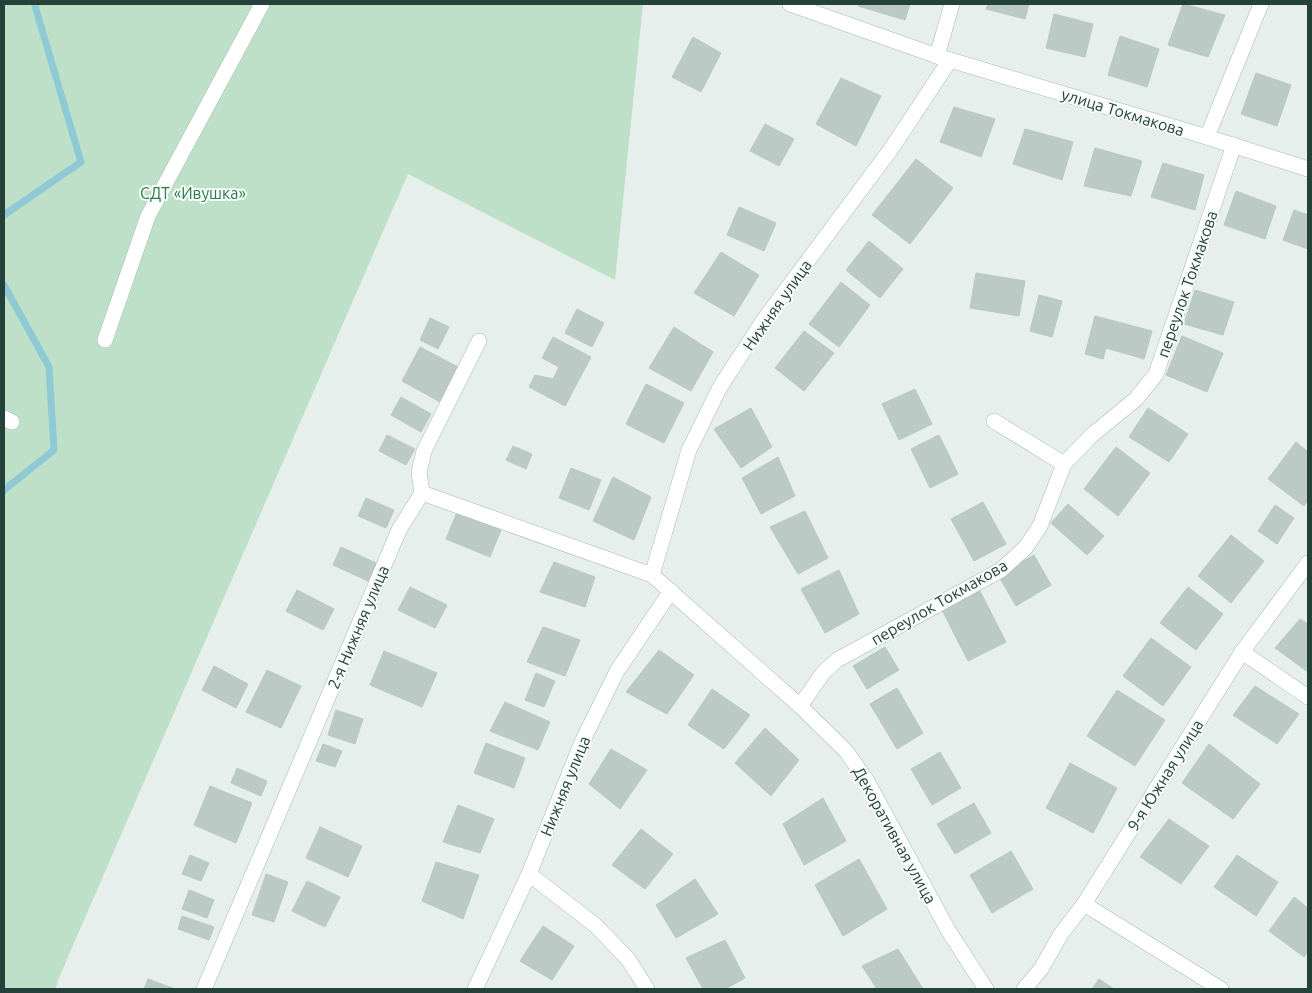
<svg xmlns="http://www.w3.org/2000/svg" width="1312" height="993" font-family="Ubuntu,sans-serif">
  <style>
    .green { fill: #bfe0c8 }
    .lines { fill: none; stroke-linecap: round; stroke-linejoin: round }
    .stream { stroke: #8ec9d4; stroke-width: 7 }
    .building { fill: #bbcac4; stroke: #b8c9c2 }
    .minor-casing { stroke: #a8b8b2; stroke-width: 16 }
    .minor { stroke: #fff; stroke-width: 15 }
    .labels { text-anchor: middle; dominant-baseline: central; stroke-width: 4; stroke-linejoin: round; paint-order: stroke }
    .street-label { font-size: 16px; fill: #24423a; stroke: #f7fbf9 }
    .park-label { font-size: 16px; fill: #2d7a4b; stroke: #f7fbf9 }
  </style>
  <rect width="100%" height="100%" fill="#e6efeb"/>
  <path class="green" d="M4,4H643L615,280L408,174L58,980L56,989H4Z"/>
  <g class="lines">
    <g class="stream">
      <path d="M4,215L81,162L35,6L36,4"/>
      <path d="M4,285L49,367L54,450L4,490"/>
    </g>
  </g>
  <g class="building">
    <path d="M859,4H910L905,20L858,6Z"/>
    <path d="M988,4H1029L1025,19L986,9Z"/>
    <path d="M1183,4L1225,15L1208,57L1168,45Z"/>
    <path d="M1054,14L1093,24L1085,57L1046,48Z"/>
    <path d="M1120,36L1159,49L1147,87L1108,75Z"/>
    <path d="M693,37L721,53L701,92L672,77Z"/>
    <path d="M1256,73L1291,85L1277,126L1241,114Z"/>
    <path d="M841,78L881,96L856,146L816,124Z"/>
    <path d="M954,107L995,119L981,157L940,142Z"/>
    <path d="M765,124L794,139L779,166L750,151Z"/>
    <path d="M1025,129L1073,142L1062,180L1013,164Z"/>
    <path d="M1095,148L1142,161L1131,196L1084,186Z"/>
    <path d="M916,159L953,188L910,244L872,215Z"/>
    <path d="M1163,163L1204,175L1195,210L1151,197Z"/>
    <path d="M1236,191L1276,206L1265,239L1224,225Z"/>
    <path d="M739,207L776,223L764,251L727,235Z"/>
    <path d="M1294,210L1308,215V249L1283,240Z"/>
    <path d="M869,241L903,269L880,298L846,270Z"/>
    <path d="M721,252L759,275L734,316L694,293Z"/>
    <path d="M976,273L1025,281L1019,316L970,308Z"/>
    <path d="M841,282L870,305L839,347L809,324Z"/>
    <path d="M1195,290L1234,302L1223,335L1184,324Z"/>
    <path d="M1039,295L1062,301L1052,337L1030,331Z"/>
    <path d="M577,309L604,323L592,347L565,333Z"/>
    <path d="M1095,316L1152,331L1144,359L1106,348L1103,359L1085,354Z"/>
    <path d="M430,318L449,327L438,349L420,340Z"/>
    <path d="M674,327L713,352L691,391L649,368Z"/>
    <path d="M804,331L834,353L804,391L775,368Z"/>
    <path d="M1182,336L1223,353L1207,392L1166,375Z"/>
    <path d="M553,337L591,357L565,406L529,387L535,375L553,379L559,367L542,358Z"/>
    <path d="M420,347L460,368L442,403L402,381Z"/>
    <path d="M646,384L684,403L664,443L626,424Z"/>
    <path d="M915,389L932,424L899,440L882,404Z"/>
    <path d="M401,397L431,414L421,432L391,415Z"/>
    <path d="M751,408L772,447L741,468L714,429Z"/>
    <path d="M1148,408L1188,434L1169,462L1129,437Z"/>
    <path d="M387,435L415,449L406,465L379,451Z"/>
    <path d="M939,435L958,474L930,488L911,449Z"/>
    <path d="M1296,442L1308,452V500L1304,506L1268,479Z"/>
    <path d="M513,446L532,454L526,469L506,460Z"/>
    <path d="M1116,447L1150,473L1118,516L1084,489Z"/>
    <path d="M778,457L795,496L761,514L742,478Z"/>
    <path d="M571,468L601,480L589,510L559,498Z"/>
    <path d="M613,477L651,497L634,540L593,521Z"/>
    <path d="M366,498L394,510L386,528L358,516Z"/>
    <path d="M983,502L1006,544L974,561L951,519Z"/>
    <path d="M1068,504L1104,536L1087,555L1051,523Z"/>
    <path d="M1275,505L1294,518L1277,544L1258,531Z"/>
    <path d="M805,511L828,558L798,574L770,527Z"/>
    <path d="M457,512L501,530L490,557L446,539Z"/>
    <path d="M1231,535L1264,561L1231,603L1198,576Z"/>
    <path d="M341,547L376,563L368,581L333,565Z"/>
    <path d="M1034,555L1051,585L1016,606L998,575Z"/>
    <path d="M554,562L595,577L585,607L540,592Z"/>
    <path d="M839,570L859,614L825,633L801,589Z"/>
    <path d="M410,587L447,605L435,628L398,610Z"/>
    <path d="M1188,587L1223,614L1196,650L1160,623Z"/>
    <path d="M297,590L334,609L323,630L286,611Z"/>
    <path d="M980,591L1006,642L968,661L942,610Z"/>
    <path d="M1300,619L1308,624V672L1275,648Z"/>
    <path d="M543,627L580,640L565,676L527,662Z"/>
    <path d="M1151,638L1191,667L1163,706L1123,676Z"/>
    <path d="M885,647L899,670L867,689L853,666Z"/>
    <path d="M659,650L694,675L667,714L626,692Z"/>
    <path d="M384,651L437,673L422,707L370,685Z"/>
    <path d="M214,666L248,684L236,708L202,690Z"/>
    <path d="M267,670L301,686L281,728L246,712Z"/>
    <path d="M536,673L555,681L544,707L525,700Z"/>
    <path d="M1255,686L1299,714L1277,744L1233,715Z"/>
    <path d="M897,688L923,733L897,749L870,704Z"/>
    <path d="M712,689L750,715L724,749L688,725Z"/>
    <path d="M1117,690L1165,720L1135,766L1087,736Z"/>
    <path d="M505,702L550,722L538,750L490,731Z"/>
    <path d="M336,710L363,719L355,744L328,735Z"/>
    <path d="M765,728L799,760L771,796L735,763Z"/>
    <path d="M486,743L525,758L514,788L474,773Z"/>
    <path d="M323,744L342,751L335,767L316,761Z"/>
    <path d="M1209,744L1260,784L1233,819L1182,783Z"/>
    <path d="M611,749L647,770L620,809L589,784Z"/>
    <path d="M940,752L961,788L932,805L911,769Z"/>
    <path d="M1070,763L1117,788L1093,833L1046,808Z"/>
    <path d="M237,768L267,781L261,796L231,783Z"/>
    <path d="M210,786L252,803L236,843L194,825Z"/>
    <path d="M823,798L846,841L804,865L783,824Z"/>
    <path d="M974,803L991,833L955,854L937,824Z"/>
    <path d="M458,805L494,819L480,853L443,842Z"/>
    <path d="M1169,819L1209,846L1181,884L1140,857Z"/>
    <path d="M320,827L362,846L348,877L306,858Z"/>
    <path d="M641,829L673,854L645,889L612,865Z"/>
    <path d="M1011,851L1033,889L992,913L970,875Z"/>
    <path d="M190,855L209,863L201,881L182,874Z"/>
    <path d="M1237,855L1278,882L1256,916L1214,887Z"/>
    <path d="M859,859L887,909L843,936L815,885Z"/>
    <path d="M436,862L479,875L463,919L422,901Z"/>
    <path d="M266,874L288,882L274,922L252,915Z"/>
    <path d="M695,879L718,914L676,938L656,905Z"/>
    <path d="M307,881L340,897L325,927L292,911Z"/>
    <path d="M189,890L214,900L207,918L182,909Z"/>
    <path d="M1294,897L1308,908V951L1304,957L1269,931Z"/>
    <path d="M182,916L214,927L209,940L178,929Z"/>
    <path d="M543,926L574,946L552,980L520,961Z"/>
    <path d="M725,940L745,978L725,989H703L686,958Z"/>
    <path d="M898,949L923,989H877L862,966Z"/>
    <path d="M148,979L175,989H144Z"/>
    <path d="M1099,979L1114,989H1092Z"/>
  </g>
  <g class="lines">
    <g class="minor-casing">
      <g id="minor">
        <path d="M790,4L937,56L1207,137L1308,169"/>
        <path d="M937,56L952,4"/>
        <path d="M1207,137L1261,4"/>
        <path d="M105,340L148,216L262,4"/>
        <path d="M4,418L12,422"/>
        <path d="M994,421L1064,464"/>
        <path d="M422,493L419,472L424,451L479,341"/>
        <path d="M652,575L689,450L720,387L763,321L891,149L950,60"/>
        <path d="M1242,652L1308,697"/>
        <path d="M800,706L823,673L837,660L1001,570L1026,547L1040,526L1064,464L1092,435L1136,399L1156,374L1234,145"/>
        <path d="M529,874L595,925L628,959L647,989"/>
        <path d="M1084,904L1221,989"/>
        <path d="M204,989L399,530L422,493L652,575L800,706L846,751L867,781L948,930L986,989"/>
        <path d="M475,989L529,874L582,742L617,671L671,591"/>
        <path d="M1024,989L1041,969L1061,934L1084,904L1242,652L1308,563"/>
      </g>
    </g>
    <use href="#minor" class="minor"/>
  </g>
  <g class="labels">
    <g class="street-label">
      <text transform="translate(1123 112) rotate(17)">улица Токмакова</text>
      <text transform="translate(1187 284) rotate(-71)">переулок Токмакова</text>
      <text transform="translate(777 305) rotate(-55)">Нижняя улица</text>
      <text transform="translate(939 602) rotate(-30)">переулок Токмакова</text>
      <text transform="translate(358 627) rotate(-67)">2-я Нижняя улица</text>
      <text transform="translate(1165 775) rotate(-58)">9-я Южная улица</text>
      <text transform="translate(565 786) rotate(-68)">Нижняя улица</text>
      <text transform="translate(895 835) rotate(61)">Декоративная улица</text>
    </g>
    <g class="park-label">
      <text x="193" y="193">СДТ «Ивушка»</text>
    </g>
  </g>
  <rect width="1312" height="993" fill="none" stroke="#24423a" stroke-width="10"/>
</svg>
